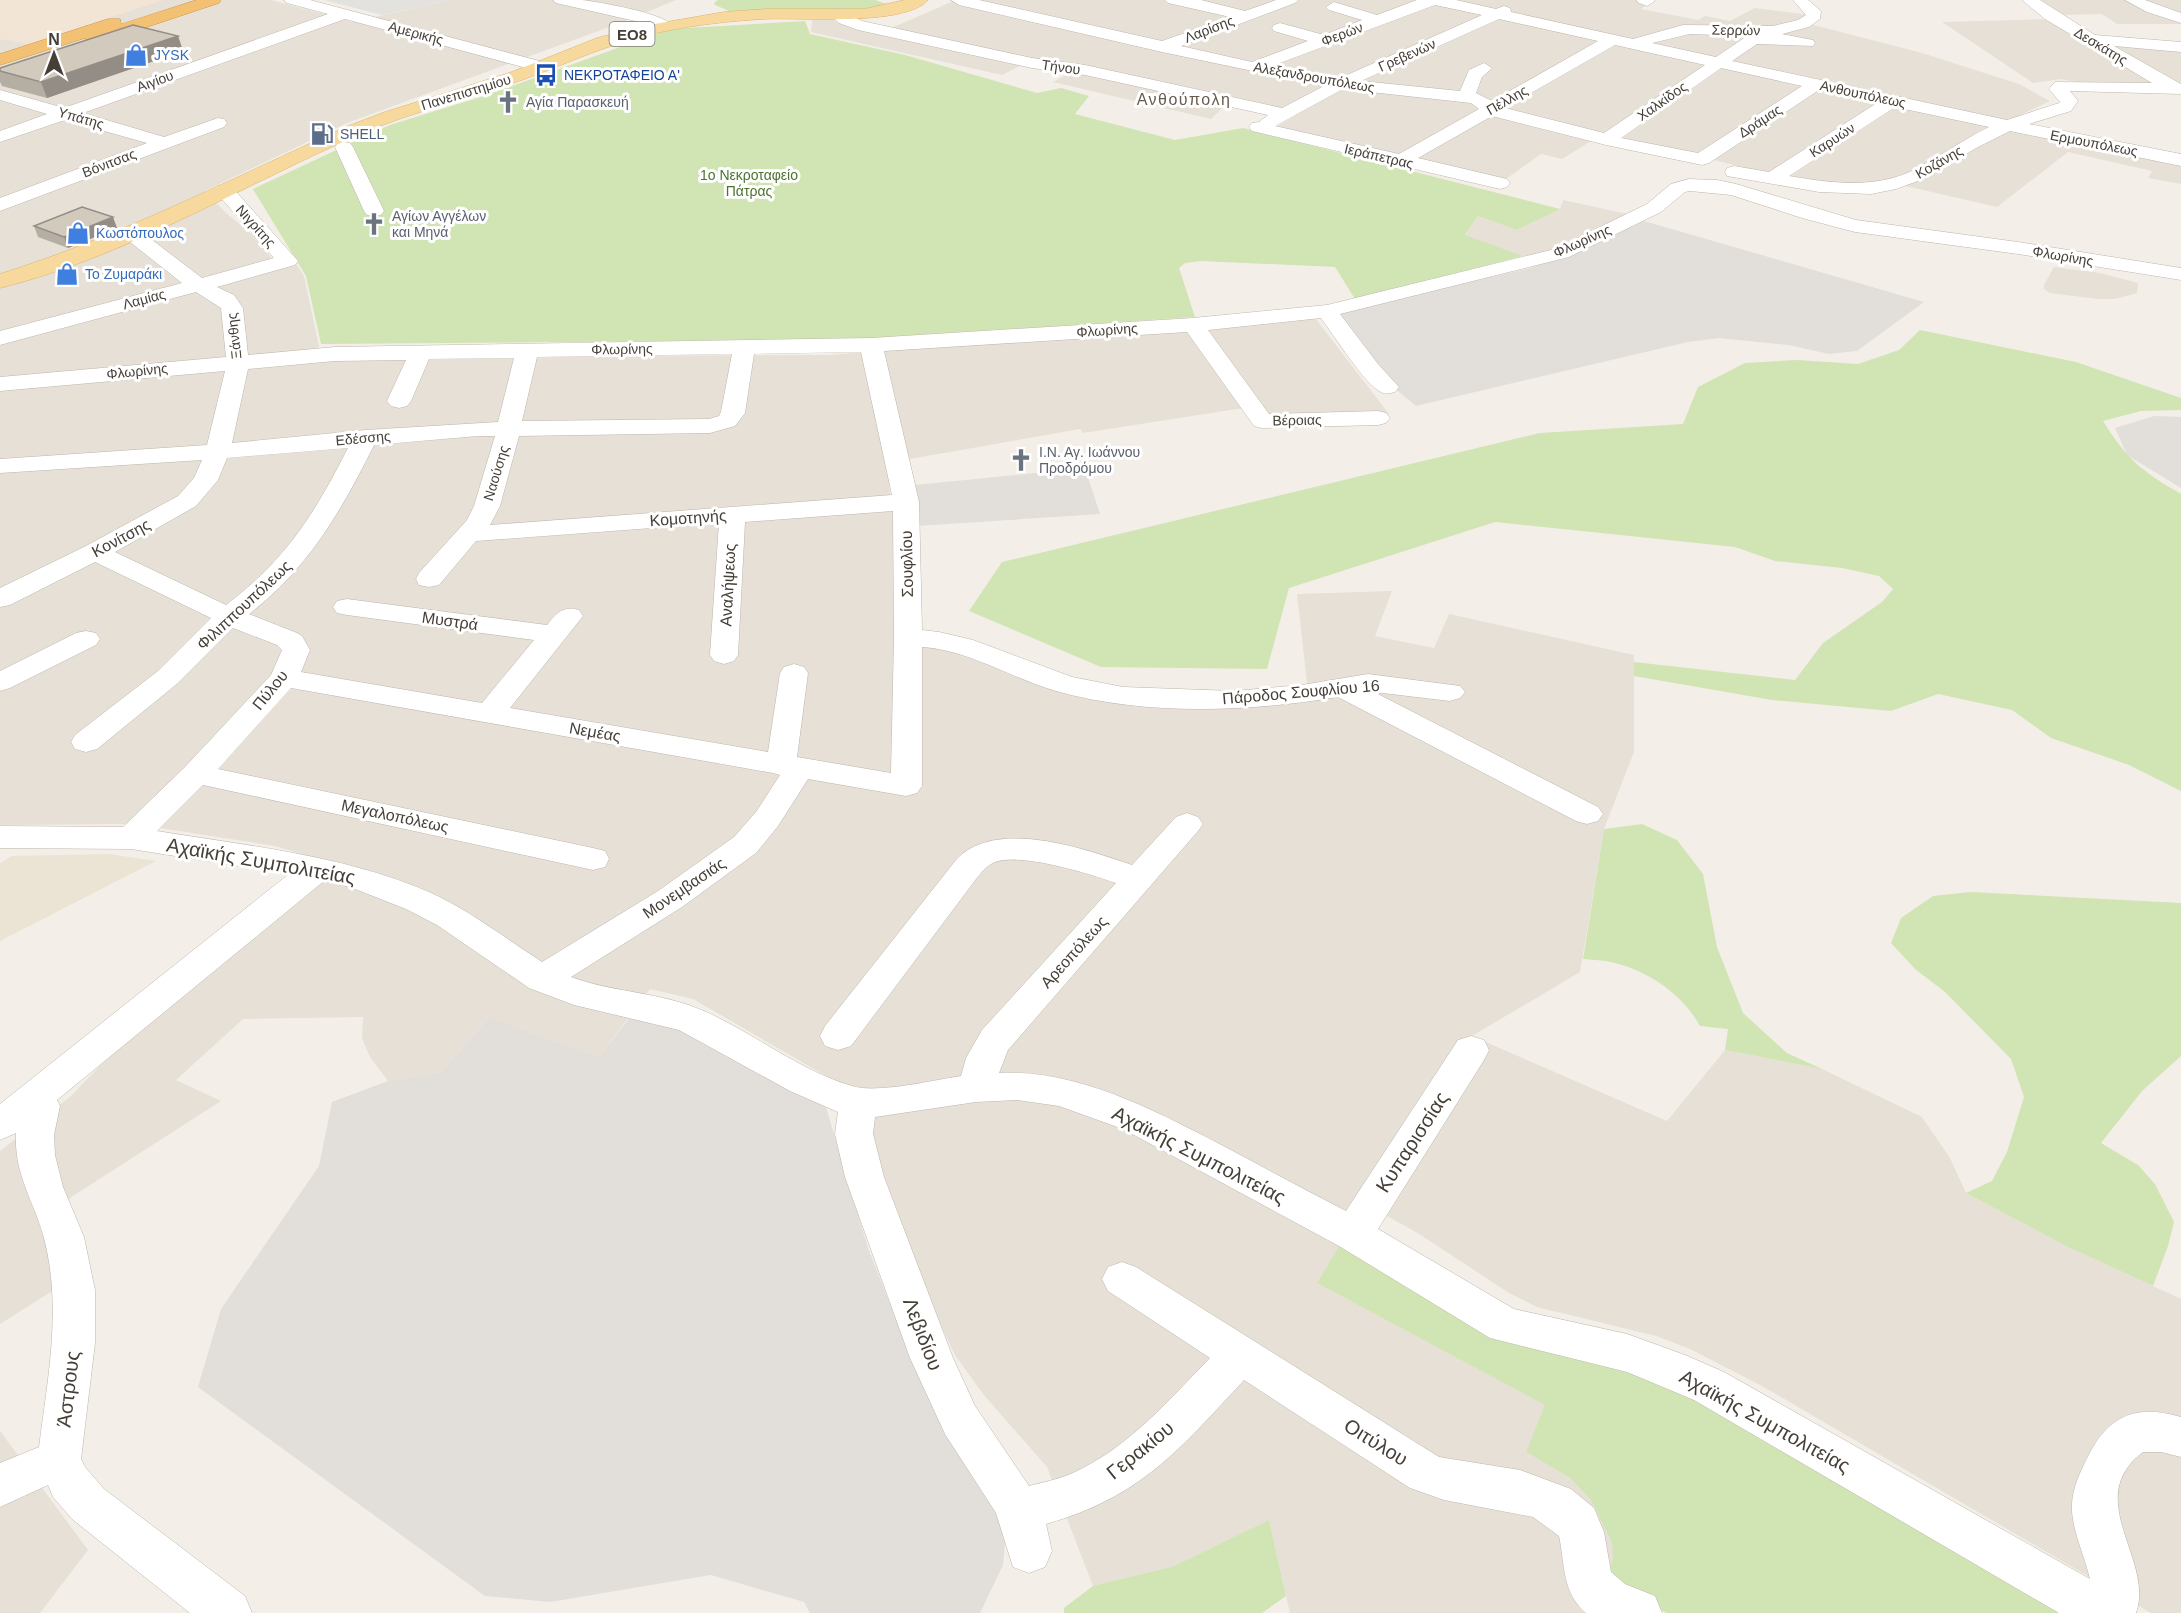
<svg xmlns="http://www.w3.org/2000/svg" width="2181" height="1613" font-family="Helvetica,sans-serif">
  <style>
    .residential { fill: #e6e0d6 }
    .commercial { fill: #f3e5d5 }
    .industrial { fill: #e2ded9 }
    .education { fill: #ebe3d3 }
    .green { fill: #d1e4b4 }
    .parking { fill: #e4e2df }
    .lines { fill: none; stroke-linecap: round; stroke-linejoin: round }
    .minor-casing { stroke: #bdb6ab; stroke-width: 1 }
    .major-casing { stroke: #dbb46e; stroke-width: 1 }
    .highway-casing { stroke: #d29543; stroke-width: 1 }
    .minor { fill: #fff; fill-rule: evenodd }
    .major { fill: #f7d89d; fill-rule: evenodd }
    .highway { fill: #f3c173; fill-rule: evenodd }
    .wall { fill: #b5aea3 }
    .shaded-wall { fill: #948d85 }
    .building { fill: #d3cabe; stroke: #948d85; stroke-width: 1.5 }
    .labels { text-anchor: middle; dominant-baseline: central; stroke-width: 6; stroke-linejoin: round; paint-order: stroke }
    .far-street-label { font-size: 14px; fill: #453f37; stroke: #fff }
    .far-shop-label { font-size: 14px; fill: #366cbe; stroke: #fff; text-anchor: start }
    .far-transit-label { font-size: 14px; fill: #164399; stroke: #fff; text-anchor: start }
    .far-worship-label { font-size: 14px; fill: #5b616d; stroke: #fff; text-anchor: start }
    .far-service-label { font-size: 14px; fill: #4e5e75; stroke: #fff; text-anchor: start }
    .far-park-label { font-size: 14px; fill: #4c732f; stroke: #fff }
    .shield { fill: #fff; stroke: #7d7973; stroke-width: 1.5 }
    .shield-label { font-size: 15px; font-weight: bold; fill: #453f37 }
    .far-quarter-label { font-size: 16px; letter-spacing: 1.5px; fill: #675c4f; stroke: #fff }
    .street-label { font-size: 16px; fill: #453f37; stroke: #fff }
    .near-street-label { font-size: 20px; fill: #453f37; stroke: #fff }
  </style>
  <rect width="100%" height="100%" fill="#f3efe8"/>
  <g class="residential">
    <path d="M0,0H271L353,22L449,0H676L623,22L347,123L205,191L225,212L253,235L273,260L295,262L304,276L319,346L315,359L426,356L829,355L1315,318L1389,414L1268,416L1261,409H1237L1083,433L1080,429L887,463L890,493L896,520V645H937L1061,692L1130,706L1171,708L1309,701L1297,594L1392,591L1375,636L1434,648L1449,614L1634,655V752L1604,829L1580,972L1472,1036L1667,1121L1725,1050L1822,1069L1922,1117L1950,1158L1966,1193L2068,1247L2181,1299V1613H2151L1762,1386L1690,1349L1656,1336L1537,1307L1509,1293L1416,1232L1365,1204L1317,1283L1546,1405L1526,1452L1570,1478L1591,1500L1612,1543L1613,1557L1606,1585L1607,1613H1290L1269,1520L1174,1566L1093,1586L1047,1467L983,1394L955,1355L900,1238L852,1091L693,999L650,989L599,1057L489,1017L441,1072L388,1081L370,1057L362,1038L363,1017L243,1019L176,1080L221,1101L48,1212L62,1285L0,1324V1151L71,1096L142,1022L332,863L275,846L134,824L0,825Z"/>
    <path d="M956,0H1653L1641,9L1698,20L1705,16L1730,21L1755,8L1811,15L1802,22L1922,53L2019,84L2050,101L2003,123L2181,163V184L2148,178L2152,171L2068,152L1997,207L1884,181L1836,184L1808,183L1604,133L1562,159L1541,154L1503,181L1274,128L1296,115L1231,100L1211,119L1053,82L1081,67L1031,60L1002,75L811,32L812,20H835L882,32Z"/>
    <path d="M2041,0H2181V24H2117L2102,14L2060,15Z"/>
    <path d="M2048,19L2084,39L2181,48V86L2081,83L2061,79L2033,83L1942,22Z"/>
    <path d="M1563,200L1632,215L1558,250L1526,257L1465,236L1478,216L1517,230L1560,209Z"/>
    <path d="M2054,267L2100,273L2138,283L2137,293L2115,299H2098L2050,293L2044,289V285Z"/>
    <path d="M0,1431L88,1550L40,1613H0Z"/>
  </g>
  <path class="commercial" d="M0,0H164L29,44L0,39Z"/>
  <g class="industrial">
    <path d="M1644,221L1924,302L1857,351L1829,354L1788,345L1719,338L1688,342L1416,406L1383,379L1335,313L1530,268Z"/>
    <path d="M2154,416L2181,417V488L2127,455L2115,428Z"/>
    <path d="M1085,468L1100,514L917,526L915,485Z"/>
    <path d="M631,1016L680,1024L825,1104L868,1248L908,1350L940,1421L1000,1520L1005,1543L1003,1565L980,1613H810L804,1602L711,1575L550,1602L485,1596L198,1387L221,1309L319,1166L332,1102L388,1081L441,1072L489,1017L599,1057Z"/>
  </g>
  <path class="education" d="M109,854L156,861L0,941V863L12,856Z"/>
  <g class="green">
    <path d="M718,0H875L887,4L870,9L729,11L715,5L714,3Z"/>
    <path d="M805,21L810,34L905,55L1037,93L1061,88L1089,96L1075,114L1175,140L1243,128L1560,209L1517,230L1478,216L1465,235L1523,256L1355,299L1335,267L1201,261L1185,263L1179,268L1195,317L850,340L321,344L306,276L253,189L390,125L487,95L670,29Z"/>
    <path d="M1920,330L2076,362L2181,398V410L2141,411L2103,421C2128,461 2142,471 2181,494V791L2129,765L2051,738L2012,710L1938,694L1891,711L1772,700L1634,676V662L1795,680L1823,643L1882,602L1893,589L1879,576L1842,568L1775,561L1735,547L1495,522L1289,588L1267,669L1101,667L969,611L1002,562L1540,433L1683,424L1698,387L1745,363L1797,360L1858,364L1899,350Z"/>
    <path d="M1642,824L1677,840L1703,874L1717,947L1743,1013L1787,1053L1822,1069L1725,1050L1728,1029L1700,1026C1683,995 1650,972 1615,963C1605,960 1593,960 1583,959L1604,829Z"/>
    <path d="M1970,892L2181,903V1056L2142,1091L2101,1143L2138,1165L2155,1184L2174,1222L2168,1246L2153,1286L2068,1247L1966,1193L1992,1181L2007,1152L2024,1097L2011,1059L1945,992L1915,969L1891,943L1901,918L1933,896Z"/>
    <path d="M1345,1236L1654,1373L2071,1613H1667L1606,1585L1613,1557L1612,1543L1591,1500L1570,1478L1526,1452L1545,1405L1317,1283Z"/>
    <path d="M1269,1520L1286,1596L1262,1613H1064V1608L1093,1586L1174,1566Z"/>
  </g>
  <path class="parking" d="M324,0H449L382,15Z"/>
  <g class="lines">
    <g class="minor-casing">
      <g id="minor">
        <path d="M284,0H310L547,63L549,67L541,72L345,19L83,113L164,137L218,118L224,119L227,123L224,127L0,211V198L147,143L65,120L0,142V131L47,114L0,100V90L64,108L328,14L287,3Z"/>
        <path d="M553,0C563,0 572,0 582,0C599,2 662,13 672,25L664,30L644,23L556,3Z"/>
        <path d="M951,0H979L1162,41L1230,17L1168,3L1165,0H1201L1245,11L1276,0H1298L1295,3L1181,46L1252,62L1308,41L1274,31L1272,28L1274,25L1280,23L1324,35L1362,20L1329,10L1326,7L1334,2L1377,15L1417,0H1456L1496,9L1504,6L1510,8L1511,12L1633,39L1683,25L1773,26L1798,20L1806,15L1793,0H1808L1821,11L1820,19L1809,27L1782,34L1813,40L1815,43L1813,46L1757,44L1732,61L2007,120L2059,103L2060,102L2049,89L2055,82L2152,83L2045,19L2022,0H2040L2095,35L2181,42V52L2114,46L2181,84V94L2070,91L2078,101L2071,111L2029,124L2181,154V166L2010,131L1978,147L1926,178L1896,189L1871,194L1819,192L1727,176L1725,172L1727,168L1734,166L1769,172L1877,103L1819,90L1709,163L1702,165L1606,145L1492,116L1418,158L1507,179L1510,183L1507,187L1500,189L1252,131L1249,127L1252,123L1259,122L1268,115L1085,75L1032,68L858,30L839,23L830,14L838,9L862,21L1032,58L1085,65L1282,108L1324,86L1162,52L959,5ZM1435,5L1482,15L1338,79L1272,66ZM1499,19L1598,41L1492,101L1476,93L1482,77L1492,68L1484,63L1469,70L1460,91L1361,81ZM1690,34L1747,36L1716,57L1652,43ZM1615,45L1705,65L1604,133L1505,108ZM1721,68L1802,86L1698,153L1621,138ZM1343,89L1471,103L1479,109L1399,154L1275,126ZM1895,107L1989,127C1962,140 1939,158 1912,171C1873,189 1830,183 1789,176Z"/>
        <path d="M1636,0H1654L1655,1L1647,6L1639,3Z"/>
        <path d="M2125,0H2145L2181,13V23L2147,12Z"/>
        <path d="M344,142L350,143L353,147L384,211L381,215H367L364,211L335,147L338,143Z"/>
        <path d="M1689,179L1717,180L1736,184L1856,220L2018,242L2181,268V280L2018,254L1855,232L1802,218L1731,195L1690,191L1685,192L1661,212L1569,257L1340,314L1378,364L1399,387L1395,392C1390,393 1386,395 1381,392C1366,386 1333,334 1321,318L1208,330L1269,414L1378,411L1386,413L1390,418L1386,423L1378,425L1262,428L1254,426L1187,332L884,351L919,502L922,630L939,632L973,640L1072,677L1123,687L1234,691L1302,685L1368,674L1460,686L1465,692L1460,698L1450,701L1374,692L1598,807L1603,814L1598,821L1587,824L1576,821L1338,697C1248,712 1145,716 1056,691C1011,678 969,650 922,647V786L917,793L906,796L808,779L778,826L756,853L682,907L571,977C614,993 662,992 704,1011C752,1032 802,1072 852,1086C876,1094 934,1080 961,1076L966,1058L982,1030L1116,883C1091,874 1017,851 993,863C986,866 981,873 976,879L851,1046L838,1050L825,1046L820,1036L825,1026L956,860C995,817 1085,849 1132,865L1176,817L1187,813L1198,817L1203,824L1198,831L1008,1050L999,1073C1080,1069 1159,1113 1229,1149C1268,1170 1307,1191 1346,1211L1458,1040L1471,1036L1484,1040L1489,1050L1484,1060L1378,1229L1514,1309L1627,1334L1685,1355L1724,1372L2090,1579C2085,1557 2074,1535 2072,1512C2071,1496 2076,1481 2083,1467C2104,1420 2129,1402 2181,1417V1457L2161,1452H2143C2081,1499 2155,1560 2136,1613H2059L1694,1400L1627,1372L1490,1338L1339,1246L1123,1129L1059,1106L1017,1100L976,1102L875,1117L873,1134L884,1177L953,1358L975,1406L1029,1486C1044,1482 1060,1479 1073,1473C1128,1448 1169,1400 1210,1358L1108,1291L1102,1279L1108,1267L1122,1262L1136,1267L1439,1457L1520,1470L1571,1489L1594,1508L1604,1532L1611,1572L1625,1584L1655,1596L1662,1613H1586C1562,1593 1565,1564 1559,1536L1533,1517L1444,1500L1410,1488L1244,1380C1180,1449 1141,1497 1046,1524L1052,1551L1045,1567L1029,1573L1013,1567L996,1513L945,1434L910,1358L845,1177L835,1134L838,1112L790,1091L679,1030L574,1005L529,988L437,925L406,909L350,887L324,881L57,1100L60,1106L54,1135L55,1155L63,1187L84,1237L95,1290V1343L81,1459L85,1467L104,1489L245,1596L252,1613H190L72,1519L53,1497L48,1485L0,1507V1463L39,1447C48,1377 62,1307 44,1238C34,1200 14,1176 16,1133L0,1140V1104L289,874L131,849L0,848V826L123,827L185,767L271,675L282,650L277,645L233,628L178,683L97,749L86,752L75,749L71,742L75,735L158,671L211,618L95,562L10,605L0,607V588L86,546L178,496L194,478L202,460L0,473V459L207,445L225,371L0,391V377L226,357L221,308L196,292L0,345V331L182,283L125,238L122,234L125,230H139L202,278L274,258L214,190L217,186H231L298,261L295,265L217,287L234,295L243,308L248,355L335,347L871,338L1193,318L1327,305L1555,249L1647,204L1671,184ZM861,352L892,495L490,525L500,506L519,436L710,433L735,426L745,413L754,354ZM732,354L721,412L719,416L709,419L522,421L537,357ZM514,358L498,422L366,430L232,443L248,369L335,361L406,360L387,401L391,406L399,408L407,406L411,401L429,359ZM478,436H495L474,506L467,520L419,573L416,579L419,585L429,587L439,585L476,541L719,523L710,655L714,661L724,664L734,661L738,655L745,522L893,511L894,638L891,773L797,757L808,673L804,667L794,664L784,667L780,673L768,752L510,708L583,616L579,610C562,606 557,613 547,625L347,599L337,601L333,607L337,613L347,615L534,640L482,703L301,672L310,650L302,636L297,633L249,614C307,570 342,510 374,445ZM348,448C315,513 286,560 226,605L115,552L196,506L218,480L227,458ZM291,688L773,773L780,775L756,812L734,837L658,891L542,962C505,938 469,910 429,892C342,855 249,846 157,831L203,785L593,870L605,867L609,859L605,851L593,848L218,769Z"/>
        <path d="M86,631L96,633L100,639L96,645L10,688L0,691V671L76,633Z"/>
      </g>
    </g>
    <g class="major-casing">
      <path id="major" d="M905,0H928C905,27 799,17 764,19C730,21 695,25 661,32C612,42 569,63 522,80C469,99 414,111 363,133C243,185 128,256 0,288V274C121,236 233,178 348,126L385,112L509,73L597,38L643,26L724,12L766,9H864Z"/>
    </g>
    <g class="highway-casing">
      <path id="highway" d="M197,0H221L219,3L99,43H87L85,38L0,65V54L108,19H120L121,24Z"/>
    </g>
    <use href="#minor" class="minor"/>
    <use href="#major" class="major"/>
    <use href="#highway" class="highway"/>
  </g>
  <g class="wall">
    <path d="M178,36L183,51L47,98L2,86L0,82V68Z"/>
    <path d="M34,226L117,228L68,248L38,237Z"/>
  </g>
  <g class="shaded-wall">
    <path d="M178,36L183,51L47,98L41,82Z"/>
    <path d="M113,217L117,228L68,248L64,237Z"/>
  </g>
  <g class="building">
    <path d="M133,25L178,36L41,82L0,71V68Z"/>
    <path d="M82,207L113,217L64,237L34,226Z"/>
  </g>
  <defs>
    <g id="shop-bare" transform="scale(1.8)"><path d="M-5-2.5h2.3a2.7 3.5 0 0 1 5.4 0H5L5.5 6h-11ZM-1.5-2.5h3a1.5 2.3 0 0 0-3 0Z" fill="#3f7fe0" stroke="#fff" stroke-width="2.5" paint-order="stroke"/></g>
    <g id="bus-bare" transform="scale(1.8)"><path d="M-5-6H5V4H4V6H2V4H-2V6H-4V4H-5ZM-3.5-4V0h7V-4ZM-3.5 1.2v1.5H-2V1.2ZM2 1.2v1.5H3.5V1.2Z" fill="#1a4fb4" stroke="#fff" stroke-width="2.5" paint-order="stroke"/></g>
    <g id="church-bare" transform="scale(1.8)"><path d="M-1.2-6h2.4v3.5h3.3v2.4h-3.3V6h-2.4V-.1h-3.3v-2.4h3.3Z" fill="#6b7280" stroke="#fff" stroke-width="2.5" paint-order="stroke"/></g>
    <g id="fuel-bare" transform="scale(1.8)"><path d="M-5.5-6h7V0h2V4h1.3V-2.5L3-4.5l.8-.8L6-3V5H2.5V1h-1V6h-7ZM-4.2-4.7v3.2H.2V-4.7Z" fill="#5c6f8a" stroke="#fff" stroke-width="2.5" paint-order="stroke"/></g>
  </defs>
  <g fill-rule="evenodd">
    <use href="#shop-bare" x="136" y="55"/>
    <use href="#bus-bare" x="546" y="75"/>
    <use href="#church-bare" x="508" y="102"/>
    <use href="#fuel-bare" x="322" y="134"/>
    <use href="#church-bare" x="374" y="224"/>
    <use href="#shop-bare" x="78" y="233"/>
    <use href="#shop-bare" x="67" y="274"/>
    <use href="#church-bare" x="1021" y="460"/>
  </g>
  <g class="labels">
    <g class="far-street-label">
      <text transform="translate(1209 29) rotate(-21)">Λαρίσης</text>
      <text transform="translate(1736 30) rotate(1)">Σερρών</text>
      <text transform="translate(416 33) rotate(15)">Αμερικής</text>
      <text transform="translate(1342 34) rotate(-21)">Φερών</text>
      <text transform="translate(2101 46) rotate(31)">Δεσκάτης</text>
      <text transform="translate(1407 55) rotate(-24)">Γρεβενών</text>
      <text transform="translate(1061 67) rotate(8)">Τήνου</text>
      <text transform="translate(1314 77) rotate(10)">Αλεξανδρουπόλεως</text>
      <text transform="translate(155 81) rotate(-20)">Αιγίου</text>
      <text transform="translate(466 92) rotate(-17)">Πανεπιστημίου</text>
      <text transform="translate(1863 94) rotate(12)">Ανθουπόλεως</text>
      <text transform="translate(1507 100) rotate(-30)">Πέλλης</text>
      <text transform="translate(1662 101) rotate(-35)">Χαλκίδος</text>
      <text transform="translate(81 118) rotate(16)">Υπάτης</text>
      <text transform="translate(1760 121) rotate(-33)">Δράμας</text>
      <text transform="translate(1832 140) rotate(-33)">Καρυών</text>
      <text transform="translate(2094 143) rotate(11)">Ερμουπόλεως</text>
      <text transform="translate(1379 156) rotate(13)">Ιεράπετρας</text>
      <text transform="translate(1939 162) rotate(-30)">Κοζάνης</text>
      <text transform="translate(109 163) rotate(-21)">Βόνιτσας</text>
      <text transform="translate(256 226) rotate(48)">Νιγρίτης</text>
      <text transform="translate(1582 241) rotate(-24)">Φλωρίνης</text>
      <text transform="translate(2063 256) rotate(10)">Φλωρίνης</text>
      <text transform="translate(144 299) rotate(-15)">Λαμίας</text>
      <text transform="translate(1107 330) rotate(-4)">Φλωρίνης</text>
      <text transform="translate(234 336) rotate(-96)">Ξάνθης</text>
      <text transform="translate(622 349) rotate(-1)">Φλωρίνης</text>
      <text transform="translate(137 371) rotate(-6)">Φλωρίνης</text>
      <text transform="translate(1297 420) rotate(-1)">Βέροιας</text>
      <text transform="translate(363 438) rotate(-5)">Εδέσσης</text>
      <text transform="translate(496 473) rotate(-73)">Ναούσης</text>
    </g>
    <g class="far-shop-label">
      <text x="154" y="55">JYSK</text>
      <text x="96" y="233">Κωστόπουλος</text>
      <text x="85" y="274">Το Ζυμαράκι</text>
    </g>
    <g class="far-transit-label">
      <text x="564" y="75">ΝΕΚΡΟΤΑΦΕΙΟ Α'</text>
    </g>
    <g class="far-worship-label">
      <text x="526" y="102">Αγία Παρασκευή</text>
      <text x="392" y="216">Αγίων Αγγέλων<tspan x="392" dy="16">και Μηνά</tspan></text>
      <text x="1039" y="452">Ι.Ν. Αγ. Ιωάννου<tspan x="1039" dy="16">Προδρόμου</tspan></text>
    </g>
    <g class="far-service-label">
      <text x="340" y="134">SHELL</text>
    </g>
    <g class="far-park-label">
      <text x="749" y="175">1o Νεκροταφείο<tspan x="749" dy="16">Πάτρας</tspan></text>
    </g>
    <rect class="shield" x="609.5" y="22" width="45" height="24" rx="4.5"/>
    <g class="shield-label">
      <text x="632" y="34">ΕΟ8</text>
    </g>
    <g class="far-quarter-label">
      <text x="1184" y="99">Ανθούπολη</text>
    </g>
    <g class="street-label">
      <text transform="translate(688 518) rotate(-4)">Κομοτηνής</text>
      <text transform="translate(121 538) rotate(-28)">Κονίτσης</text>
      <text transform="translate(907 564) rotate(-91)">Σουφλίου</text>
      <text transform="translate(728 585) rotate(-87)">Αναλήψεως</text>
      <text transform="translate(244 605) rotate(-43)">Φιλιππουπόλεως</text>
      <text transform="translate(450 621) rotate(8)">Μυστρά</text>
      <text transform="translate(270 690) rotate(-51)">Πύλου</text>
      <text transform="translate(1301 692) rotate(-5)">Πάροδος Σουφλίου 16</text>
      <text transform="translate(595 732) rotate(10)">Νεμέας</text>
      <text transform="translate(395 816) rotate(12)">Μεγαλοπόλεως</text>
      <text transform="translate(684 888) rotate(-34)">Μονεμβασιάς</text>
      <text transform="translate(1074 952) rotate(-48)">Αρεοπόλεως</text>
    </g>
    <g class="near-street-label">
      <text transform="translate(261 861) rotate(10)">Αχαϊκής Συμπολιτείας</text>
      <text transform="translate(1412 1142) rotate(-57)">Κυπαρισσίας</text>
      <text transform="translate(1199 1155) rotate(27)">Αχαϊκής Συμπολιτείας</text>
      <text transform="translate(923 1334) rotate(69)">Λεβιδίου</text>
      <text transform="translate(68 1389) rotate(-83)">Άστρους</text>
      <text transform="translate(1765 1421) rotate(29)">Αχαϊκής Συμπολιτείας</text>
      <text transform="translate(1376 1442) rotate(32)">Οιτύλου</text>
      <text transform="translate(1140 1450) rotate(-39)">Γερακίου</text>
    </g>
  </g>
  <g transform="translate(54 54)" stroke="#ffffff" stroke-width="4.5" paint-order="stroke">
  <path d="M0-4.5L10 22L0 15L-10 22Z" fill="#453f37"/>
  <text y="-9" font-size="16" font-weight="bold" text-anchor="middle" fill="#453f37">N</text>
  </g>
</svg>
